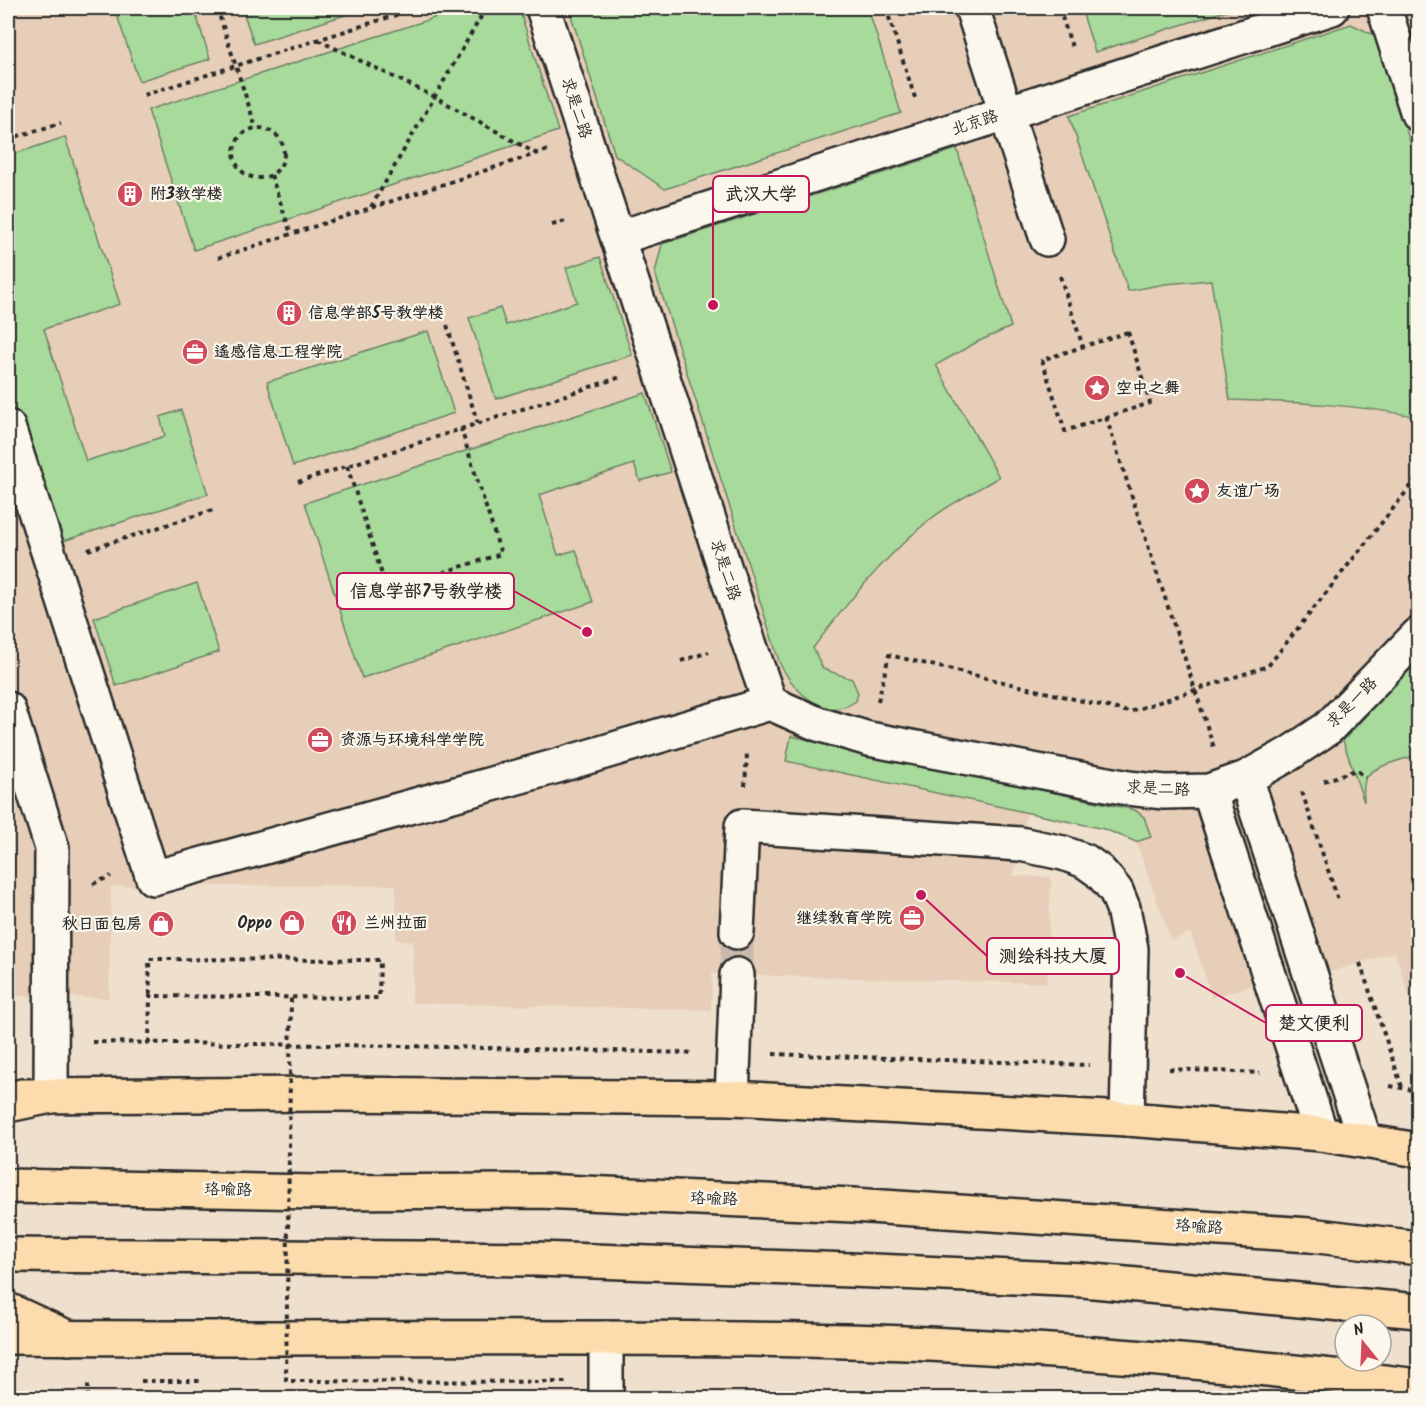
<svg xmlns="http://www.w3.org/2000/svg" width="1426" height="1406" font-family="Kalam,'LXGW WenKai TC',sans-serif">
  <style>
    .built { fill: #e7ceb8 }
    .green { fill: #a8da9c; stroke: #6a8264; stroke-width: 1.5 }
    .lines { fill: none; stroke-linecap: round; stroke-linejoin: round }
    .minor-tunnel { stroke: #c8bbad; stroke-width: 33; stroke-dasharray: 33 16; stroke-linecap: butt }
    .minor-casing { stroke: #2b2b2b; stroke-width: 38 }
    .major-casing { stroke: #2b2b2b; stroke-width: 38 }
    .highway-casing { stroke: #2b2b2b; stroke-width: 38 }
    .path { stroke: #2b2b2b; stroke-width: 4; stroke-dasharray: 4.5 4.5; stroke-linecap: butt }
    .minor { stroke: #fbf7ec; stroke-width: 33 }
    .major { stroke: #fcdcac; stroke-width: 33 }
    .highway { stroke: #fcdcac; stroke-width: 33 }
    .path-bridge { stroke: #2b2b2b; stroke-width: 4; stroke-dasharray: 4.5 4.5; stroke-linecap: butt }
    .labels { text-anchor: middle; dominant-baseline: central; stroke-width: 4.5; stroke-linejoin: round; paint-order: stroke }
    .street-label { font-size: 16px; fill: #2b2b2b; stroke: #fbf7ec }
    .poi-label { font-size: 16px; font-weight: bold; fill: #2b2b2b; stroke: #fbf7ec; text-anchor: start }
    .leader { fill: none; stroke: #c2185b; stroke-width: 2 }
    .callout-dot { fill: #c2185b; stroke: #fbf7ec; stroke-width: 2 }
    .callout { fill: #fbf7ec; stroke: #c2185b; stroke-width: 2 }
    .callout-label { font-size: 18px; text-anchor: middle; font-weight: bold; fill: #2b2b2b }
  </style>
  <rect width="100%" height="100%" fill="#efdfcd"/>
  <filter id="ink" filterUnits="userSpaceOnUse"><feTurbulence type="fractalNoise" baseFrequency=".0167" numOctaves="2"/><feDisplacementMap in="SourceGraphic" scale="12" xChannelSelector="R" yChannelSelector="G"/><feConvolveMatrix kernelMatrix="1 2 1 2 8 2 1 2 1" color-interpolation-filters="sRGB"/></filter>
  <g filter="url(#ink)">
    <path class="built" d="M8,8H1418V1024L1395,952L1333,971L1326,970L1321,963L1212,998L1191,933L1171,940L1136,842L1104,829L1027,811L1013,876L1051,877L1047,983L712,974L711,1010L412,1003L413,941L396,940V885L111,886L109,998L8,996Z"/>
    <g class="green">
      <path d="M120,8H194L210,59L139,81L115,9Z"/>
      <path d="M242,8H367L254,44Z"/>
      <path d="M465,8H519L558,131L194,250L148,110Z"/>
      <path d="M572,8H868L901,113L665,189L615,155L570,12Z"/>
      <path d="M1081,8H1235L1095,52Z"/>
      <path d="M1351,24L1376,36L1418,167V417C1355,404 1294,402 1230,400L1211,280L1165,284L1128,291L1069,116Z"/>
      <path d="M65,137L120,304L44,329L86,461L165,436L160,417L181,410L208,494L57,543L8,391V156Z"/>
      <path d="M957,149L1011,327L977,342L936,365L999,477C972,493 944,507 921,527C880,562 845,606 813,648L823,669L852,679L858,693L856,701C825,723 794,691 780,664L655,273L662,244Z"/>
      <path d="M600,257L632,355L496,399L469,318L500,308L506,325L577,302L566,268Z"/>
      <path d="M428,331L454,413L293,466L267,382Z"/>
      <path d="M645,393L671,472L640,481L634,464L539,495L558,555L576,550L593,602L362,678L305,503Z"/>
      <path d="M197,583L219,652L116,686L94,618Z"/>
      <path d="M1418,657V755C1405,759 1372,766 1366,778C1362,785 1364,794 1364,802L1343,741Z"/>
      <path d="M791,736L1135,810L1144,817L1151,837L1136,842L1104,829L786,761Z"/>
    </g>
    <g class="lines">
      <path class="minor-tunnel" d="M737,975V932"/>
      <g class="minor-casing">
        <g id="minor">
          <path d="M543,8L748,640L770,703L818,724L869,739L1128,788L1164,792L1209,791L1246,778L1289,754L1328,728L1418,635"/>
          <path d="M972,8L1047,239"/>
          <path d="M1384,8L1418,114"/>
          <path d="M618,238L1332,8"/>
          <path d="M8,427L153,878L557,766L770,703"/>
          <path d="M8,709L52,848L51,1096"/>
          <path d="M1246,778L1365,1141"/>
          <path d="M1209,791L1321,1134"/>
          <path d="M737,932L742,826L1020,844L1063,853L1085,861L1099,871L1108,881L1116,891L1123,908L1131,949L1127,1119"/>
          <path d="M732,1098L737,975"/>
          <path d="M606,1398V1338"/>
        </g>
      </g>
      <g class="major-casing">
        <g id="major">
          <path d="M22,1096L335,1094L732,1098L1127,1119L1321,1134L1418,1150"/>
          <path d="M8,1337C273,1340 538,1335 803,1340C1008,1344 1215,1361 1418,1386"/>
        </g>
      </g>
      <g class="highway-casing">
        <g id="highway">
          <path d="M8,1105L51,1096"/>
          <path d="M8,1186L317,1192L540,1191L853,1205L1310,1235L1418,1248"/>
          <path d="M8,1255L537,1259L851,1270L1083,1280L1418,1311"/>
          <path d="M8,1310L69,1338"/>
        </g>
      </g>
      <g class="path">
        <path d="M217,8L256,128"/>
        <path d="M886,8L916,101"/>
        <path d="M1059,8L1073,50"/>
        <path d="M318,40L435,97L537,154"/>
        <path d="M144,95L418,8"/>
        <circle cx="259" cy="153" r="25"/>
        <path d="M8,139L61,123"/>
        <path d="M271,175L291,234"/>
        <path d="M371,207L486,8"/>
        <path d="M552,225L569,220"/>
        <path d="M218,258L548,150"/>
        <path d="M1060,276L1083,347"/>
        <path d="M447,325L478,424"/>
        <path d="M1128,332L1150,403L1065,431L1042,360Z"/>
        <path d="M1106,417L1214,748"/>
        <path d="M347,466L387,590L501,554L461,429"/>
        <path d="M298,482L621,377"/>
        <path d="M88,550L213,510"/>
        <path d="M681,661L709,652"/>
        <path d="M878,701L889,655L1129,712L1268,666L1418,477"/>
        <path d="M1324,781L1356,770L1366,777"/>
        <path d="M745,786L747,754"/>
        <path d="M1302,792L1338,900"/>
        <path d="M93,884L111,876"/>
        <path d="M1360,963L1402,1087"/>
        <path d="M92,1042L406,1046L693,1053"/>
        <path d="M149,1043L150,996L379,998L380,960L149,959L150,996"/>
        <path d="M773,1054L1089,1065"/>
        <path d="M1169,1069L1260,1073"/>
        <path d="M1390,1086L1418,1091"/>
        <path d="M141,1381H200"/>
        <path d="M291,1381L566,1382"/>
        <path d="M88,1398V1380"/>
      </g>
      <use href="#minor" class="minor"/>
      <use href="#major" class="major"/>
      <use href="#highway" class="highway"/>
      <path class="path-bridge" d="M286,1381L291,998"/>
    </g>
  </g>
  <defs>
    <g id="building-disc" transform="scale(1.35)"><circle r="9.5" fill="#d1495b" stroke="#fbf7ec"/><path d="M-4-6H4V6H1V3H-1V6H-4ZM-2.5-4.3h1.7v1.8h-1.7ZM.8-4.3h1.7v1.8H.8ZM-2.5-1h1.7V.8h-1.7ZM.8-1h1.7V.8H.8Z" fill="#fff"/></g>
    <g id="office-disc" transform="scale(1.35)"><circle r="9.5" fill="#d1495b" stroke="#fbf7ec"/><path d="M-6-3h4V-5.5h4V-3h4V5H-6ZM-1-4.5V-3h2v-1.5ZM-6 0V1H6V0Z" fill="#fff"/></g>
    <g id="sight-disc" transform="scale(1.35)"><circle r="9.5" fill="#d1495b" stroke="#fbf7ec"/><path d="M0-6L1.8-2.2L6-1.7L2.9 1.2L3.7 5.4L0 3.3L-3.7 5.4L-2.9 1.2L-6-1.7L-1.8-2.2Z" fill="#fff"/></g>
    <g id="shop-disc" transform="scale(1.35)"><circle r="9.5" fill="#d1495b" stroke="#fbf7ec"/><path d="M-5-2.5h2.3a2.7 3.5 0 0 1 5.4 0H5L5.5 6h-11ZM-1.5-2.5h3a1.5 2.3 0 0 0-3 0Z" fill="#fff"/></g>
    <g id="restaurant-disc" transform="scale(1.35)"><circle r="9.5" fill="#d1495b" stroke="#fbf7ec"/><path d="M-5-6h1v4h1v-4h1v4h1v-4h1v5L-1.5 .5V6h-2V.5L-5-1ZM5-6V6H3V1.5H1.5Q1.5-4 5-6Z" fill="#fff"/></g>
  </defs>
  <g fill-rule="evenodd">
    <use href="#building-disc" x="130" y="194"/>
    <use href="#building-disc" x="289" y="313"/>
    <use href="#office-disc" x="195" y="352"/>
    <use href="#sight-disc" x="1097" y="388"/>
    <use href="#sight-disc" x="1197" y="491"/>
    <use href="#office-disc" x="320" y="740"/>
    <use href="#office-disc" x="912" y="918"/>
    <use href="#shop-disc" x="292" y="923"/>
    <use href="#restaurant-disc" x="344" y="923"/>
    <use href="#shop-disc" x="161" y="924"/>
  </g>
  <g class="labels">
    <g class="street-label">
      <text transform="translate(576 108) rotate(72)">求是二路</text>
      <text transform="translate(975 123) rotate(-18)">北京路</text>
      <text transform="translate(725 570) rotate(72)">求是二路</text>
      <text transform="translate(1352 703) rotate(-45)">求是一路</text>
      <text transform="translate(1158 789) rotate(3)">求是二路</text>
      <text transform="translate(228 1190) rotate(1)">珞喻路</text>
      <text transform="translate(714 1199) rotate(2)">珞喻路</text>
      <text transform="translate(1199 1227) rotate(4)">珞喻路</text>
    </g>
    <g class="poi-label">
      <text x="150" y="194">附3教学楼</text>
      <text x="308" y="313">信息学部5号教学楼</text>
      <text x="214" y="352">遥感信息工程学院</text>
      <text x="1116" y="388">空中之舞</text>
      <text x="1216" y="491">友谊广场</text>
      <text x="340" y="740">资源与环境科学学院</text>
      <text x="892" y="918" text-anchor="end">继续教育学院</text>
      <text x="272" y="923" text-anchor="end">Oppo</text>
      <text x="364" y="923">兰州拉面</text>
      <text x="142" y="924" text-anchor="end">秋日面包房</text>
    </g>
  </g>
  <path class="leader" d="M713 305L713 194M587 632L514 591M921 895L987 956M1180 973L1266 1023"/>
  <g class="callout-dot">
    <circle cx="713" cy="305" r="6"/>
    <circle cx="587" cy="632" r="6"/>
    <circle cx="921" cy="895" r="6"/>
    <circle cx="1180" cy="973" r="6"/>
  </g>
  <g class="callout">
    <rect x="713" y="176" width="96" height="36" rx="6"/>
    <rect x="337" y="573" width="177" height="36" rx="6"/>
    <rect x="987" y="938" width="132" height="36" rx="6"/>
    <rect x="1266" y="1005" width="96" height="36" rx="6"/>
  </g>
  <g class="callout-label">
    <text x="761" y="200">武汉大学</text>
    <text x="426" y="597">信息学部7号教学楼</text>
    <text x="1053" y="962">测绘科技大厦</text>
    <text x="1314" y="1029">楚文便利</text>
  </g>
  <rect width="1426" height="1406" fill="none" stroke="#fbf7ec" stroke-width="30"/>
  <rect x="15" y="15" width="1396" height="1376" fill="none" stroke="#2b2b2b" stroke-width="2" filter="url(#ink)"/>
  <g transform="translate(1363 1343) rotate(342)"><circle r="28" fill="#fbf7ec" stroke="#a8a59f" stroke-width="1.5"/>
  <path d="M0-4.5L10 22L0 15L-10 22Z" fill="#d1495b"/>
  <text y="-9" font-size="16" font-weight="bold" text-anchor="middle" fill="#2b2b2b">N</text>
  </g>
</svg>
